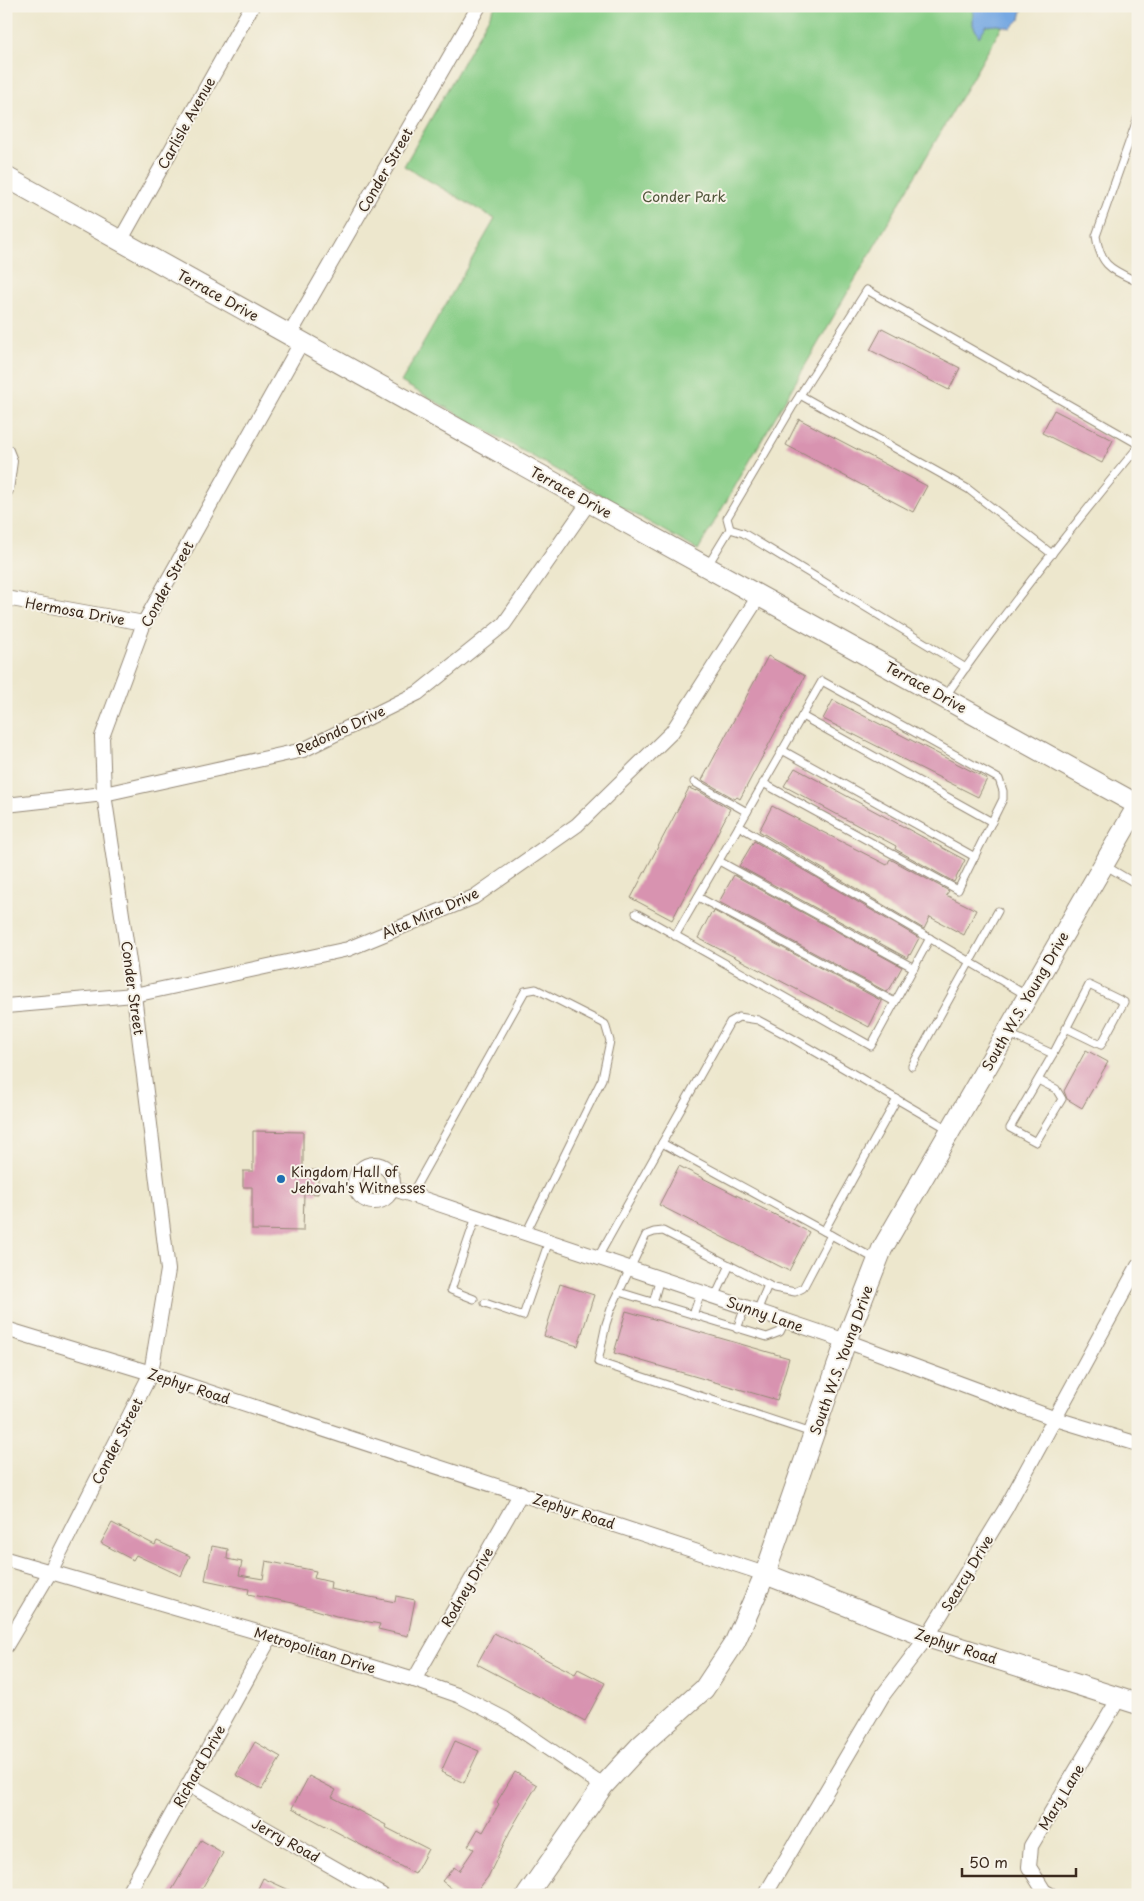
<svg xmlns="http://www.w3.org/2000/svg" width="1144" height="1901" font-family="'Playpen Sans',sans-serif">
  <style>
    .green { fill: #89ce88; stroke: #627c53 }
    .water { fill: #76a8e2; stroke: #586980 }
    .building { fill: #d893b0 }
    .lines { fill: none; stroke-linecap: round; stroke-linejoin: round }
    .lane-casing { stroke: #948876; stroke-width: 9 }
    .street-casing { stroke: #948876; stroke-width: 16 }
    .secondary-casing { stroke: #948876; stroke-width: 22 }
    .lane { stroke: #fff; stroke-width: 7 }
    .street { stroke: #fff; stroke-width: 14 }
    .secondary { stroke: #fff; stroke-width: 20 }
    .poi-dot { fill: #1f6fb2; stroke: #f7f3e8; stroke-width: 2 }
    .labels { text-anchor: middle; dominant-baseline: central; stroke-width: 4; stroke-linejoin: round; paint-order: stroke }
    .street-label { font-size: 14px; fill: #3b2a1e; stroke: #f7f3e8 }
    .park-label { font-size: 14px; fill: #4e5338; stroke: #f7f3e8 }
    .poi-label { font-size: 14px; fill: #3b2a1e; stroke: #f7f3e8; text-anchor: start }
  </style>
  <rect width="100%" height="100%" fill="#f7f3e8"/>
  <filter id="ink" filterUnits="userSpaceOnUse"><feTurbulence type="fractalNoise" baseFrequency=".02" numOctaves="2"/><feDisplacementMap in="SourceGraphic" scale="10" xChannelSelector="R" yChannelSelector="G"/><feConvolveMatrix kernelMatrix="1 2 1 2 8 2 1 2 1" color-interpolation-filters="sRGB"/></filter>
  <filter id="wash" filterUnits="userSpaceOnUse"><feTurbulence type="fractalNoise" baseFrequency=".0096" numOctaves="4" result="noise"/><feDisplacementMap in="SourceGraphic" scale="20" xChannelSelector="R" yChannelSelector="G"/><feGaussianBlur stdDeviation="1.12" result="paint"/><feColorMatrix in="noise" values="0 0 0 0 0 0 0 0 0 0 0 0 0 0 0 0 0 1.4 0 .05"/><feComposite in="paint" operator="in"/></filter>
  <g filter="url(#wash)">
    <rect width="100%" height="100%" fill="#ede7cd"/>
    <path class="green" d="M495,6H1014L698,550L401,382L495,219L404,166Z"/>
    <path class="water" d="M973,6H1023L1020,19L1011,28L998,25L986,26L979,37L973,25Z"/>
    <g id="blocks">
      <g class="building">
        <path d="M882,328L960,368L949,390L870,350Z"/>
        <path d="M1054,410L1113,440L1102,463L1042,433Z"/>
        <path d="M799,419L927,486L913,512L786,445Z"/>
        <path d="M768,656L805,676L740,799L737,797L735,799L702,780Z"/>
        <path d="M833,700L987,779L978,797L823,719Z"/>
        <path d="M795,768L965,860L954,882L895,849L896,846L784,786Z"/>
        <path d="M689,788L696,791L697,790L730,809L672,920L631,898Z"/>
        <path d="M772,806L887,865L890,859L949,891L946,895L976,910L964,935L930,917L924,929L759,831Z"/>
        <path d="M754,841L919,938L910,955L909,954L907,958L739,866Z"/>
        <path d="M734,875L902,967L891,987L887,992L719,902Z"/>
        <path d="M714,911L882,1001L869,1027L698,938L711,913L713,914Z"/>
        <path d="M1086,1050L1108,1062L1082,1108L1067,1099L1064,1091Z"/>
        <path d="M253,1131L303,1132V1170H318V1194L304,1193L303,1231L252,1230V1187H243V1171H253Z"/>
        <path d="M679,1166L809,1232L789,1271L659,1205Z"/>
        <path d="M560,1284L594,1295L578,1346L544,1336Z"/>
        <path d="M626,1311L789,1358L777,1400L614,1353Z"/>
        <path d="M112,1523L155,1545L157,1541L190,1556L181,1576L136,1555L133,1560L101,1543Z"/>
        <path d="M212,1546L228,1549L227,1559L242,1562L239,1575L263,1579L266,1561L316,1571L314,1578L331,1582L330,1589L395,1602L396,1596L415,1600L408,1636L378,1629L380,1624L336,1616L293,1603L248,1594L249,1589L205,1580Z"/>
        <path d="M494,1633L575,1674L578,1669L605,1683L585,1721L477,1664Z"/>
        <path d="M455,1741L479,1751L464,1783L441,1772Z"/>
        <path d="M255,1742L281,1757L262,1789L236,1775Z"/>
        <path d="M515,1772L537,1785L510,1831L488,1877L474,1895H460L442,1881L454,1867L459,1871L474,1849L468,1846L478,1829L483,1832L499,1804L497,1802Z"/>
        <path d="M309,1776L336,1790L332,1797L386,1825L385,1827L428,1849L415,1874L292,1808Z"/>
        <path d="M201,1840L223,1853L198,1895H169Z"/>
        <path d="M263,1878L300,1895H255Z"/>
      </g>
    </g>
  </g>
  <g filter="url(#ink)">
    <use href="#blocks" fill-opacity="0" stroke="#948876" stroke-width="1"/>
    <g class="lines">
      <g class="lane-casing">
        <g id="lane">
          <path d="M1138,117L1096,236C1101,267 1111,269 1138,282"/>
          <path d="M800,395L968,489L1052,554"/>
          <path d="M730,529L743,533L966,668"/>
          <path d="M708,565L730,529L727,518L793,406L867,290L1138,444"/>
          <path d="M945,697C1005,611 1071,528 1138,447"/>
          <path d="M802,716L992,822"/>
          <path d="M782,750L975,857"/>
          <path d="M694,782L747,812"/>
          <path d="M763,783L958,890L1003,799V791L999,779L822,681L739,826L1026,995"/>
          <path d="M719,861L914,968"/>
          <path d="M1106,866L1138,885"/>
          <path d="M698,897L895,1002"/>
          <path d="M636,913L871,1046L930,938"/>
          <path d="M675,936L739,826"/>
          <path d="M1007,1033L1053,1054L1010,1128L1036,1142L1062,1099L1056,1089L1038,1080"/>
          <path d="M1053,1054L1089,985L1124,1002L1101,1045L1066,1028"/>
          <path d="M912,1066L998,911"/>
          <path d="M662,1143L831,1235"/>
          <path d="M411,1195L525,991L536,989L605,1024L610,1041L602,1079L526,1233"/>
          <path d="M824,1231L897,1099"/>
          <path d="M598,1257L730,1022L739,1017L758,1020L790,1037L948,1129"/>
          <path d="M619,1292L767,1337L780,1332L786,1320"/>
          <path d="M715,1297L730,1265"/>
          <path d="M474,1299L451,1290L476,1217"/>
          <path d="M485,1303L523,1316L549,1241"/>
          <path d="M653,1303L660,1278"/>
          <path d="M757,1311L768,1285"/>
          <path d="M693,1315L701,1292"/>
          <path d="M737,1329L745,1307"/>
          <path d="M812,1433L598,1362L606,1324L611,1309L646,1235L654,1232L663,1231L774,1288L795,1292L803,1288L831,1235L875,1259"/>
        </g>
      </g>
      <g class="street-casing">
        <g id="street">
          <path d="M120,241L252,6"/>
          <path d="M290,334L479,6"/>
          <path d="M6,451L10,461L6,490"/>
          <path d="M6,598L144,623"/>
          <path d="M6,805L104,794L303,750L418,693L504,624L589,502"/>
          <path d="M6,1006L134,995L348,949L474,897L577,825L672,732L759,596"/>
          <circle cx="374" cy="1183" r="19"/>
          <path d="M391,1188L846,1341L1056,1419L1138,1444"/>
          <path d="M6,1329L151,1373L765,1574"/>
          <path d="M6,1559L271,1636L414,1680L460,1696L505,1719L603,1786"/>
          <path d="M6,1646L50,1572L151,1373L168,1270L134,995L104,794L102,737L144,623L302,341"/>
          <path d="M414,1680L521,1493"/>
          <path d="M189,1785L382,1895"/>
          <path d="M127,1895L271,1636"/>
          <path d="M765,1895L883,1695L927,1637L1006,1508L1138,1266"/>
          <path d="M1051,1895L1044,1891L1029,1867L1031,1846L1119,1698"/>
        </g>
      </g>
      <g class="secondary-casing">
        <g id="secondary">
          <path d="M6,177L589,502L1138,805"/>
          <path d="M765,1574L927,1637L1138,1704"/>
          <path d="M527,1895L603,1786L640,1746L704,1689L735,1642L765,1574L846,1341L882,1249L1138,805"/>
        </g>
      </g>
      <use href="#lane" class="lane"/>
      <use href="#street" class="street"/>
      <use href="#secondary" class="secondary"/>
    </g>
  </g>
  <circle class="poi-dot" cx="281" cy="1179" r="5"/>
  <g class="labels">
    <g class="street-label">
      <text transform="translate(186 123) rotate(-61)">Carlisle Avenue</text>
      <text transform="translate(385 170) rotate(-60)">Conder Street</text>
      <text transform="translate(218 295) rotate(29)">Terrace Drive</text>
      <text transform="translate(571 492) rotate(29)">Terrace Drive</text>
      <text transform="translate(167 584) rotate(-62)">Conder Street</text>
      <text transform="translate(75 611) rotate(10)">Hermosa Drive</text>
      <text transform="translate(926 687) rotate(29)">Terrace Drive</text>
      <text transform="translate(340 730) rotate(-25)">Redondo Drive</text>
      <text transform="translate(430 913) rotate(-24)">Alta Mira Drive</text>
      <text transform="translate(133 988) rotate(82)">Conder Street</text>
      <text transform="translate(1025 1001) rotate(-60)">South W.S. Young Drive</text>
      <text transform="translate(765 1314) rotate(19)">Sunny Lane</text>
      <text transform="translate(841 1360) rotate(-70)">South W.S. Young Drive</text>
      <text transform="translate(189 1386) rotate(18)">Zephyr Road</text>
      <text transform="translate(117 1441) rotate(-63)">Conder Street</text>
      <text transform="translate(574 1511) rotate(18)">Zephyr Road</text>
      <text transform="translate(967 1573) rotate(-59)">Searcy Drive</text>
      <text transform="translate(467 1587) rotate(-60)">Rodney Drive</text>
      <text transform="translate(956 1646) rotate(18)">Zephyr Road</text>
      <text transform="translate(315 1650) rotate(17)">Metropolitan Drive</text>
      <text transform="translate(199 1766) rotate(-61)">Richard Drive</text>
      <text transform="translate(1061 1797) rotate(-59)">Mary Lane</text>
      <text transform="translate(286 1840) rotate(29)">Jerry Road</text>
    </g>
    <g class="park-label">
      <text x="684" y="196">Conder Park</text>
    </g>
    <g class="poi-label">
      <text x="291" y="1171">Kingdom Hall of<tspan x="291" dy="16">Jehovah's Witnesses</tspan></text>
    </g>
  </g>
  <rect width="1144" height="1901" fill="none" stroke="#f7f3e8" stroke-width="25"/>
  <path d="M962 1868v8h114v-8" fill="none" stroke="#3b2a1e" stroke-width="2.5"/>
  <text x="969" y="1868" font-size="15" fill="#3b2a1e" stroke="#f7f3e8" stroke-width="4" paint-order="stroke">50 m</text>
</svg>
